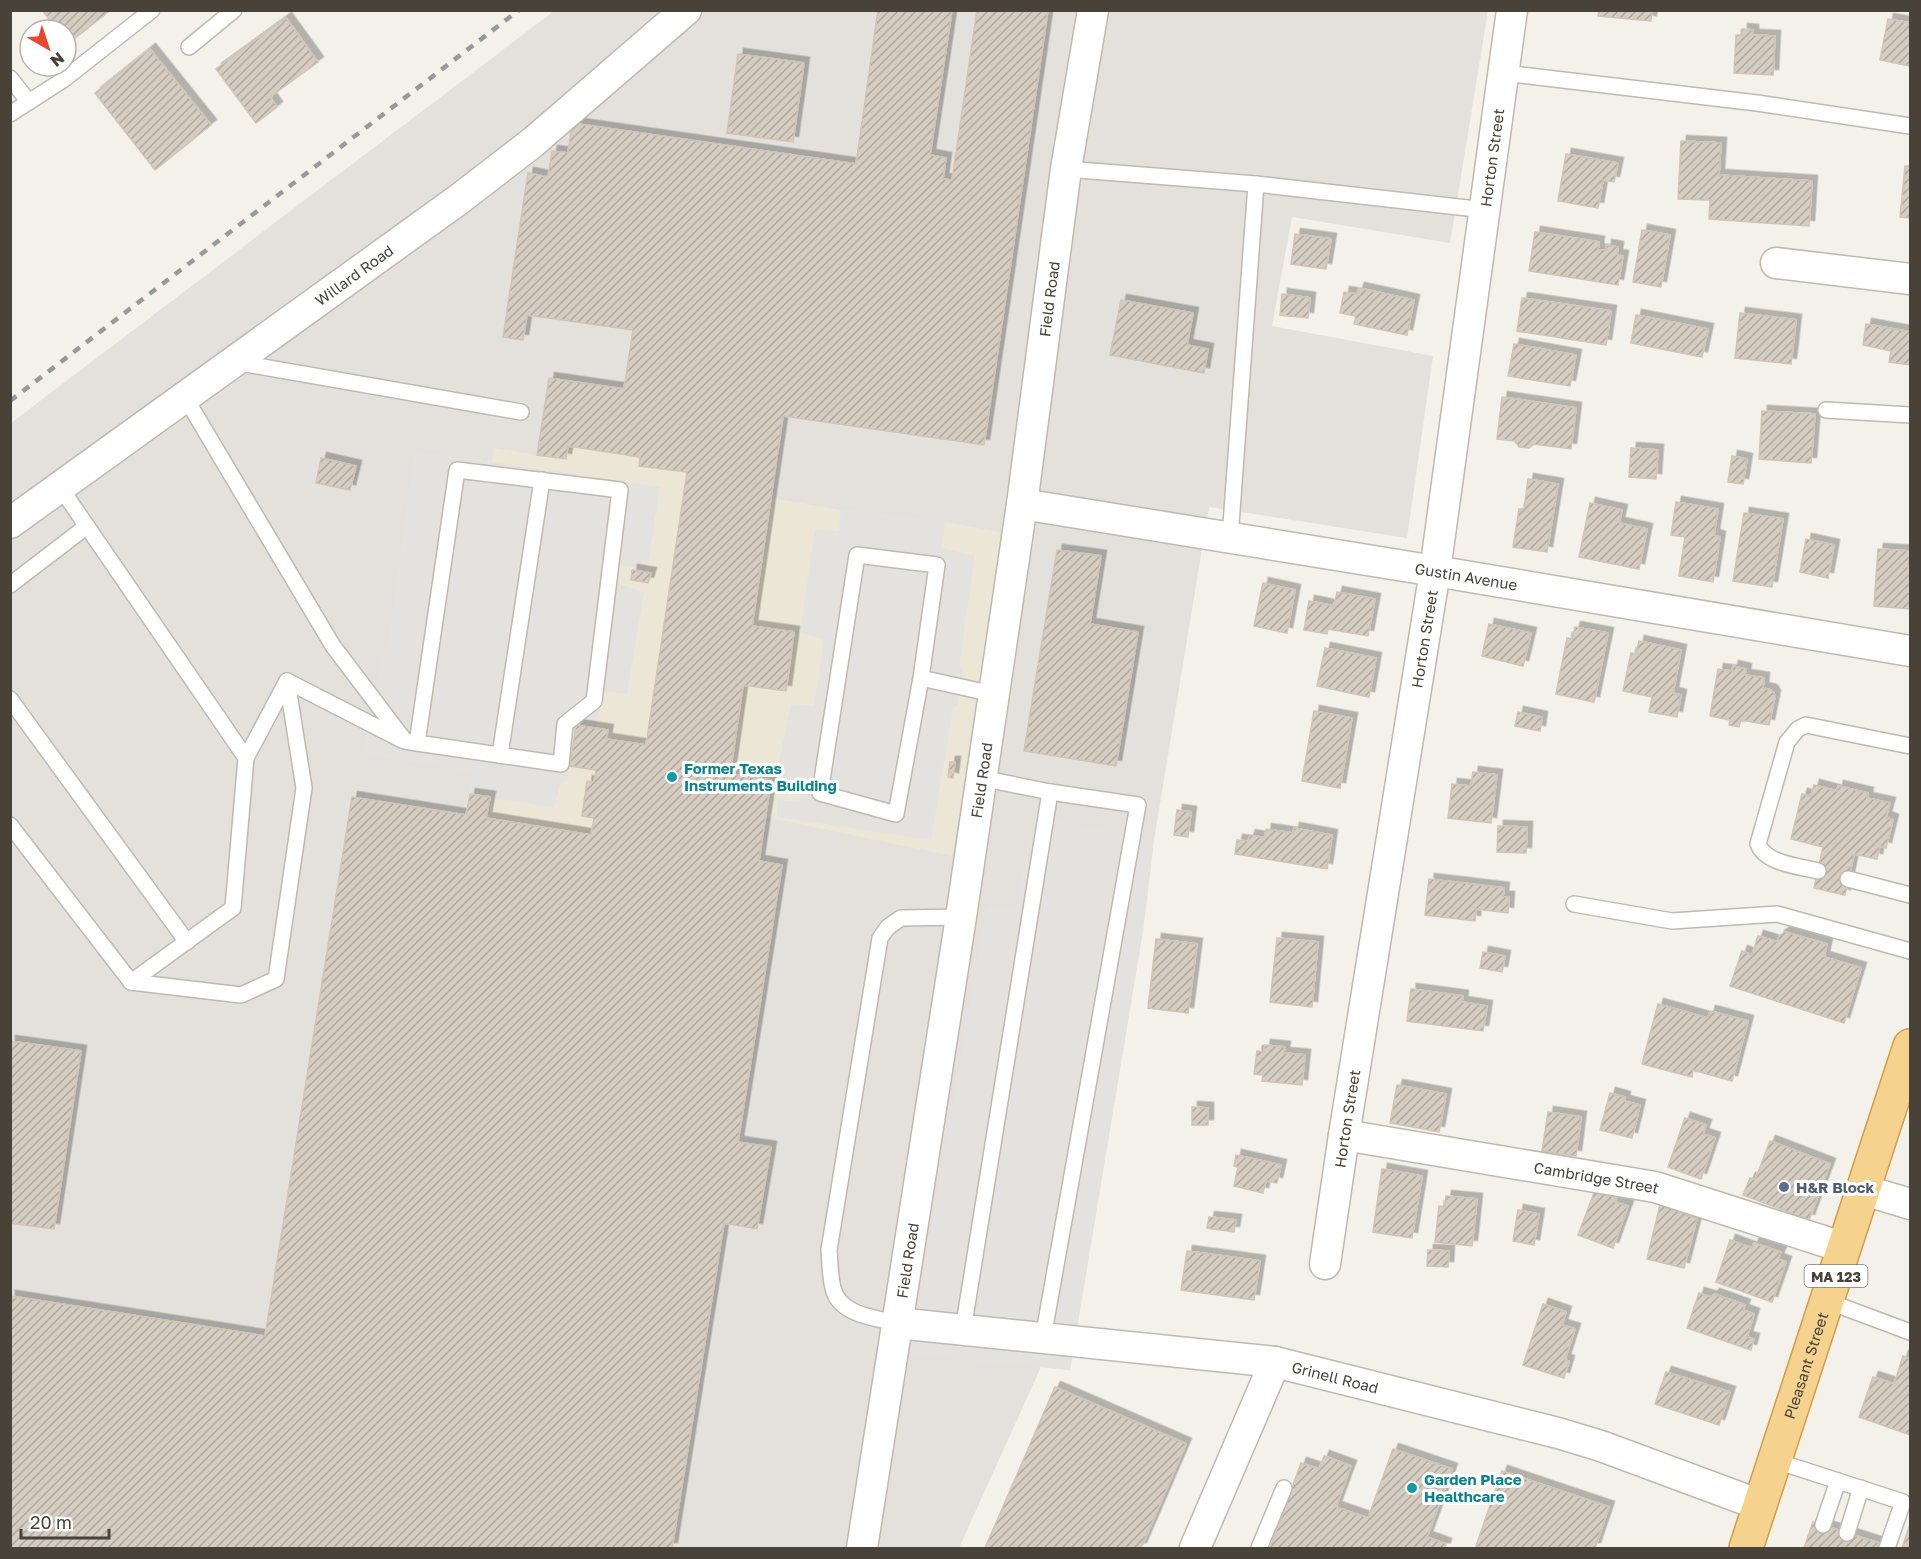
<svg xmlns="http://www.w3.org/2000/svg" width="1921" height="1559" font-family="'Golos Text',sans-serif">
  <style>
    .industrial { fill: #e4e1dc }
    .education { fill: #ece6d7 }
    .parking { fill: #e4e2df }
    .building { fill: url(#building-hatch); stroke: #d0c5b5; stroke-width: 1.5; filter: url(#shadow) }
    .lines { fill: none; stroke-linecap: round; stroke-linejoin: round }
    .service-casing { stroke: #bfb9ae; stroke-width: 18 }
    .minor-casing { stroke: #bfb9ae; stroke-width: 33 }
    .trunk-casing { stroke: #d29c48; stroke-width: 36 }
    .service { stroke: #fff; stroke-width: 15 }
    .minor { stroke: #fff; stroke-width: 30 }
    .trunk { stroke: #f5d28d; stroke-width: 33 }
    .rail { stroke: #999; stroke-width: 4.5; stroke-dasharray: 8 8; stroke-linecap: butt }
    .culture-dot { fill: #0f9aa8; stroke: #fff; stroke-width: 2 }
    .service-dot { fill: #5c6f8a; stroke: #fff; stroke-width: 2 }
    .labels { text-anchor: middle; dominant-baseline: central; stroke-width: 6; stroke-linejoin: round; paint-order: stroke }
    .shield { fill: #fff; stroke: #7f7b74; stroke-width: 1.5 }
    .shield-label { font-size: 14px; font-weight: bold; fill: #484239 }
    .street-label { font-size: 15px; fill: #484239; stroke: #fff }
    .culture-label { font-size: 15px; font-weight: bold; fill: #0d838f; stroke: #fff; text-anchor: start }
    .service-label { font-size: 15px; font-weight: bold; fill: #4e5e75; stroke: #fff; text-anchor: start }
  </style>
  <defs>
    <pattern id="building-hatch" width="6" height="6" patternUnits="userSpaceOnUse" patternTransform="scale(1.5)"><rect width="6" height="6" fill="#d5cdc2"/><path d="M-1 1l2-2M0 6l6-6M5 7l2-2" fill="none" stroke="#afa89f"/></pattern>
    <filter id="shadow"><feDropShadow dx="5.5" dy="-5.5" stdDeviation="0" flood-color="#0004"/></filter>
  </defs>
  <rect width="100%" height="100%" fill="#f4f1eb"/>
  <path class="industrial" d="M554,11H1488L1450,243L1292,217L1272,326L1433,356L1407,538L1209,507L1154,840L1143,930L1070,1370L1041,1367L959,1548H11V423Z"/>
  <path class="education" d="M549,378L624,389L771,498L841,510L945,522L1004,533L952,856L766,817L588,816L594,818L591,835L486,818L490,797L470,794L474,772L364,753L383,652L389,645L415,453L492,462L494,448L537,455Z"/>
  <g class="parking">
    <path d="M415,453L492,462L660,487L647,569L619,565L616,583L644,592L627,694L603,691L596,728L576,726L568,781L561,782L554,808L470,794L474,772L364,753L383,652L389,645Z"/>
    <path d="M841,510L945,522L942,548L975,556L959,666L963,670L957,706L953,708L931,840L777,817V800L799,802L802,781L776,777L791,704L814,706L824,639L800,633L815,530L839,531Z"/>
    <path d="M1035,817L1154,840L1143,930L1070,1370L912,1355L911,1347L987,906L1015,910Z"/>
  </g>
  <g class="building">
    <path d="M42,10H107L108,12L68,44L66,41V30H57Z"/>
    <path d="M878,10H952L930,155L946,158L943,179L952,180L977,10H1048L984,445L783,416L752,626L794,632L786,691L743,685L730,774L771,780L759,861L782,865L738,1142L771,1147L757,1229L724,1223L672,1548H10V1296L265,1336L352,797L466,815L470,794L490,797L486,818L591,835L594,818L582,816L587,781L594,782L596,770L570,766L576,725L608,730L606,739L646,745L687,472L639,466L640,457L568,446L566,459L537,455L549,378L624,389L633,330L527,315L523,340L503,337L528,173L548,177L552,151L568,153L572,123L856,164Z"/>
    <path d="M1599,10H1652L1651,21L1598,16Z"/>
    <path d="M286,18L318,62L270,97L277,107L256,123L216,69Z"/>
    <path d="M1888,19L1910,23V66L1880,60Z"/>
    <path d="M1742,29L1753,30V35L1775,36L1773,75L1734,73L1736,35H1742Z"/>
    <path d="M150,49L211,125L155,170L95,93Z"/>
    <path d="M738,54L804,63L793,142L727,133Z"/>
    <path d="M1681,141L1721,143L1719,175L1812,181L1809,226L1709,219L1710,200L1678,199Z"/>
    <path d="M1566,154L1618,163L1614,182L1603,180L1598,208L1558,201Z"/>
    <path d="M1905,166H1910V218L1900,217Z"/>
    <path d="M1642,230L1670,235L1661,287L1633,282Z"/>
    <path d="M1535,232L1599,242L1598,250H1606V245L1618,247L1617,255L1623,256L1618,285L1529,271Z"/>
    <path d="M1295,234L1331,239L1326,269L1291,264Z"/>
    <path d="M1359,288L1414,300L1407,335L1354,324L1356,316L1340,313L1344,292L1357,294Z"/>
    <path d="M1282,294L1310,298L1308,318L1280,315Z"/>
    <path d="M1522,298L1611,311L1606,345L1517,331Z"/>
    <path d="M1121,300L1193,313L1187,345L1208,349L1204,373L1110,355Z"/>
    <path d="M1740,313L1796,320L1791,364L1735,358Z"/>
    <path d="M1636,315L1708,329L1702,357L1631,343Z"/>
    <path d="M1866,324L1910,332V365L1889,362L1891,351L1863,345Z"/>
    <path d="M1514,344L1576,355L1570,386L1508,376Z"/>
    <path d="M1502,397L1576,408L1571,449L1534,444L1529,448L1519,447L1515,441L1497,439Z"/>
    <path d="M1762,411L1815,414L1811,463L1759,459Z"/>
    <path d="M1631,448L1658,450L1656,479L1629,477Z"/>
    <path d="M1732,456L1747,459L1743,484L1728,482Z"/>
    <path d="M321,458L356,466L350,490L316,483Z"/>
    <path d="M1528,479L1558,484L1547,552L1513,547L1519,509H1524Z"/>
    <path d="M1676,502L1718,509L1714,535L1720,537L1713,582L1679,576L1685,537L1671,535Z"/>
    <path d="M1590,503L1622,510L1619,523L1647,529L1639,569L1579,557Z"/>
    <path d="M1744,513L1783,519L1772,587L1733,581Z"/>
    <path d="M1806,539L1834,545L1828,578L1800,572Z"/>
    <path d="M1878,549L1910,551L1908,568H1910V609L1874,606Z"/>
    <path d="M1057,550L1101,556L1090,624L1138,632L1116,766L1024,751Z"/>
    <path d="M632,570L651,573L648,583L631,580Z"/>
    <path d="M1263,583L1295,590L1287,633L1254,626Z"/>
    <path d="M1337,592L1375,599L1368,636L1328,629L1327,634L1304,630L1309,601L1334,606Z"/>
    <path d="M1489,624L1531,633L1523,666L1482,656Z"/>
    <path d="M1575,627L1608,633L1594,702L1556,694L1567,638L1572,639Z"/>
    <path d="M1639,641L1681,650L1673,693L1681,695L1677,717L1649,712L1652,697L1623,691L1631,653L1636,654Z"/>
    <path d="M1325,648L1376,658L1369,697L1317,686Z"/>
    <path d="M1733,666L1746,669L1745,675L1764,678L1763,688L1771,690L1773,692L1775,696L1769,725L1741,720L1739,727L1729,725L1730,720L1710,716L1718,669L1732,671Z"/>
    <path d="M1314,711L1352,718L1340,788L1302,781Z"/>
    <path d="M1518,712L1542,717L1540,731L1515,726Z"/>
    <path d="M950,762H955L953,778L948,777Z"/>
    <path d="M1473,772L1497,775L1491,823L1448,818L1452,784L1471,786Z"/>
    <path d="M1814,785L1837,791L1838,786L1868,793L1867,798L1890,803L1886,817L1893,820L1886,848L1880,846L1877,859L1854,854L1845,895L1814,888L1823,847L1791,839L1802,794L1811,796Z"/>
    <path d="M1177,810L1191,812L1188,837L1174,835Z"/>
    <path d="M1498,826L1527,827L1526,853L1497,852Z"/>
    <path d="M1294,828L1332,835L1327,869L1235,854L1237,840L1248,841L1250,835L1265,838L1266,829L1293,833Z"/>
    <path d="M1429,879L1504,888L1503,897H1509L1508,913L1476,909L1475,921L1425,915Z"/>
    <path d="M1785,932L1827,944L1824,957L1861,968L1844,1023L1730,986L1742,951L1752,955L1758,936L1778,942L1779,936Z"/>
    <path d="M1277,938L1318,942L1312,1007L1270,1002Z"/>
    <path d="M1156,939L1197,944L1188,1013L1148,1008Z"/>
    <path d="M1483,952L1505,956L1502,972L1480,968Z"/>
    <path d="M1411,989L1463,996L1462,1002L1487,1006L1483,1031L1407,1021Z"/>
    <path d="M1658,1004L1708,1018L1710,1011L1748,1021L1732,1081L1693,1070L1692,1077L1642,1064Z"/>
    <path d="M10,1041L81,1051L54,1229L10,1223Z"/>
    <path d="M1265,1045L1285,1047L1284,1053L1305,1055L1302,1085L1262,1081L1263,1075L1254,1074L1257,1051L1264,1052Z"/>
    <path d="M1397,1085L1446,1094L1439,1132L1390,1123Z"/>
    <path d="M1610,1093L1625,1097L1624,1101L1640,1105L1632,1138L1600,1130Z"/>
    <path d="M1192,1107L1208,1108V1125H1192Z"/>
    <path d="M1548,1112L1581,1117L1576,1156L1542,1151Z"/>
    <path d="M1685,1118L1706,1125L1703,1134L1715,1138L1701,1179L1668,1167Z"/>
    <path d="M1770,1141L1830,1164L1809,1220L1743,1195L1750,1178L1755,1180Z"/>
    <path d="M1236,1155L1281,1165L1277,1183L1266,1181L1263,1193L1234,1186L1238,1167L1234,1166Z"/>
    <path d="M1382,1169L1422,1176L1412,1238L1373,1232Z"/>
    <path d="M1597,1185L1619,1193L1615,1202L1628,1206L1613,1248L1578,1235Z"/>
    <path d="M1446,1196L1477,1199L1472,1246L1435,1242L1439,1206L1445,1207Z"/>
    <path d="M1660,1205L1686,1211L1685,1215L1697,1218L1684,1268L1647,1259Z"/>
    <path d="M1518,1210L1539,1214L1534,1245L1513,1241Z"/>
    <path d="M1209,1217L1236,1220L1234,1232L1207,1228Z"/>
    <path d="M1730,1240L1752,1248L1754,1243L1781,1252L1778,1259L1786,1262L1772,1302L1716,1282Z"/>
    <path d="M1428,1250L1449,1251L1448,1267L1427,1266Z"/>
    <path d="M1187,1251L1260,1261L1254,1300L1181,1290Z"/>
    <path d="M1699,1293L1712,1297L1714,1294L1745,1305L1743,1310L1754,1314L1747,1337L1754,1339L1751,1350L1687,1328Z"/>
    <path d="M1543,1304L1566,1312L1562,1325L1575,1329L1565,1360L1569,1361L1564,1378L1523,1365Z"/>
    <path d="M1903,1356L1910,1359V1435L1859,1417L1873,1377L1894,1384Z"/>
    <path d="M1666,1372L1730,1392L1719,1425L1655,1404Z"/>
    <path d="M1055,1387L1186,1444L1141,1548H985Z"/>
    <path d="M1393,1449L1452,1469L1427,1537L1446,1544L1445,1548H1270L1301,1463L1319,1469L1324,1456L1351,1466L1336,1507L1368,1518Z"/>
    <path d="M1502,1471L1609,1507L1595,1548H1483L1476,1546Z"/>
    <path d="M1813,1522L1882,1544L1881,1548H1804Z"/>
    <path d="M1910,1524V1548H1902Z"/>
  </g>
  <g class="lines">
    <g class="service-casing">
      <g id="service">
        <path d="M189,47L234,10"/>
        <path d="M1504,73L1757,103L1910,126"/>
        <path d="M10,78L29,102"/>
        <path d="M10,114L63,80L152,10"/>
        <path d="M1066,169L1256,184"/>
        <path d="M234,362L521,412"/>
        <path d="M185,397L333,646L405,741L417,743L561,764L565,724L594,701L620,490L457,470L417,743"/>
        <path d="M1826,410L1910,415"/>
        <path d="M1230,538L1256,184L1485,210"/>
        <path d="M10,585L87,526"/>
        <path d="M921,678L937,565L857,555L820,793L896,814L921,678L993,694"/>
        <path d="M10,699L187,942"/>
        <path d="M500,755L542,480"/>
        <path d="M246,758L287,681L402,740"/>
        <path d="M981,778L1050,792L1138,805L1043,1338"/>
        <path d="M10,825L131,982L233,908L246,758L60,487"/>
        <path d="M1818,871C1799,866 1766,864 1758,844L1787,742L1798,729L1806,725L1910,746"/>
        <path d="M1848,879L1910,895"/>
        <path d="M1574,904L1672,921L1777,914L1910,951"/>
        <path d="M131,982L241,995L276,979L304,788L287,681"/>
        <path d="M1827,1301L1910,1332"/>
        <path d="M897,1323C875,1318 839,1315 833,1288C830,1276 830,1262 829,1250L880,938L888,927L901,918L961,917"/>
        <path d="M963,1330L1050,792"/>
        <path d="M1776,1461L1903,1502L1887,1548"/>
        <path d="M1823,1525L1838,1481"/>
        <path d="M1847,1533L1861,1488"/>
        <path d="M1259,1548L1284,1488"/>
      </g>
    </g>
    <g class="minor-casing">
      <g id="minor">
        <path d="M1776,263L1910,279"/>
        <path id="s1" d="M1022,504L1435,571L1910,651"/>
        <path id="s2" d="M10,523L458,200L532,143L686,10"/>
        <path id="s3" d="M1344,1135L1655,1187L1845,1248"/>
        <path d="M1864,1190L1910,1204"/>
        <path id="s4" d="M1325,1264L1344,1135L1435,571L1512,10"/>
        <path id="s5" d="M897,1323L1275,1362L1558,1433L1601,1446L1760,1505"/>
        <path id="s6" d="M862,1548L961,917L1022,504L1066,169L1093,10"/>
        <path d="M1195,1548L1275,1362"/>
      </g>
    </g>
    <g class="trunk-casing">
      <g id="trunk">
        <path id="s7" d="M1746,1548L1910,1046"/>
      </g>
    </g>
    <use href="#service" class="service"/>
    <use href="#minor" class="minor"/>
    <use href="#trunk" class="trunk"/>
    <path class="rail" d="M10,401L519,10"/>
  </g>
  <g class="culture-dot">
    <circle cx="672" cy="777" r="6"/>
    <circle cx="1412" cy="1488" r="6"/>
  </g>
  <circle class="service-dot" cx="1784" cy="1187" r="6"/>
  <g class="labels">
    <rect class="shield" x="1804.5" y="1265" width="63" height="22" rx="4.5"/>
    <g class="shield-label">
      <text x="1836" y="1276">MA 123</text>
    </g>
    <g class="street-label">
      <text stroke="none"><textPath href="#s4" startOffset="1119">Horton Street</textPath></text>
      <text stroke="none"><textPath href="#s2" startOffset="424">Willard Road</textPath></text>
      <text stroke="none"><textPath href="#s6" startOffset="1263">Field Road</textPath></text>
      <text stroke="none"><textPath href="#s1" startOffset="450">Gustin Avenue</textPath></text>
      <text stroke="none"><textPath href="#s4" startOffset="633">Horton Street</textPath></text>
      <text stroke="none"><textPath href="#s6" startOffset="777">Field Road</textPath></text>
      <text stroke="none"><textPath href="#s4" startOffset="147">Horton Street</textPath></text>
      <text stroke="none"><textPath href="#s3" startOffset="256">Cambridge Street</textPath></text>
      <text stroke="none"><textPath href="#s6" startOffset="291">Field Road</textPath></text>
      <text stroke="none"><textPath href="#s7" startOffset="192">Pleasant Street</textPath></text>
      <text stroke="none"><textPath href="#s5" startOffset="442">Grinell Road</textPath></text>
    </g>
    <g class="culture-label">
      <text x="684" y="768">Former Texas<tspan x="684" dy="17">Instruments Building</tspan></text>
      <text x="1424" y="1479">Garden Place<tspan x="1424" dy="17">Healthcare</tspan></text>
    </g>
    <g class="service-label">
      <text x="1796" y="1187">H&amp;R Block</text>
    </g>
  </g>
  <rect width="1921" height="1559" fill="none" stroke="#484239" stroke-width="24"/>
  <g transform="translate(48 48) rotate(141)"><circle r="28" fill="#ffffff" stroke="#b6b3b0" stroke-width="1.5"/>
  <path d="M0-4.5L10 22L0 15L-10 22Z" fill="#e9462e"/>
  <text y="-9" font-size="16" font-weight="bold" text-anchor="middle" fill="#484239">N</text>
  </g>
  <path d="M21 1529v9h88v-9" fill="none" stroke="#484239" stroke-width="3"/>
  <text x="30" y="1529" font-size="18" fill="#484239" stroke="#ffffff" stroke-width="4.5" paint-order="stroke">20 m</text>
</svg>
